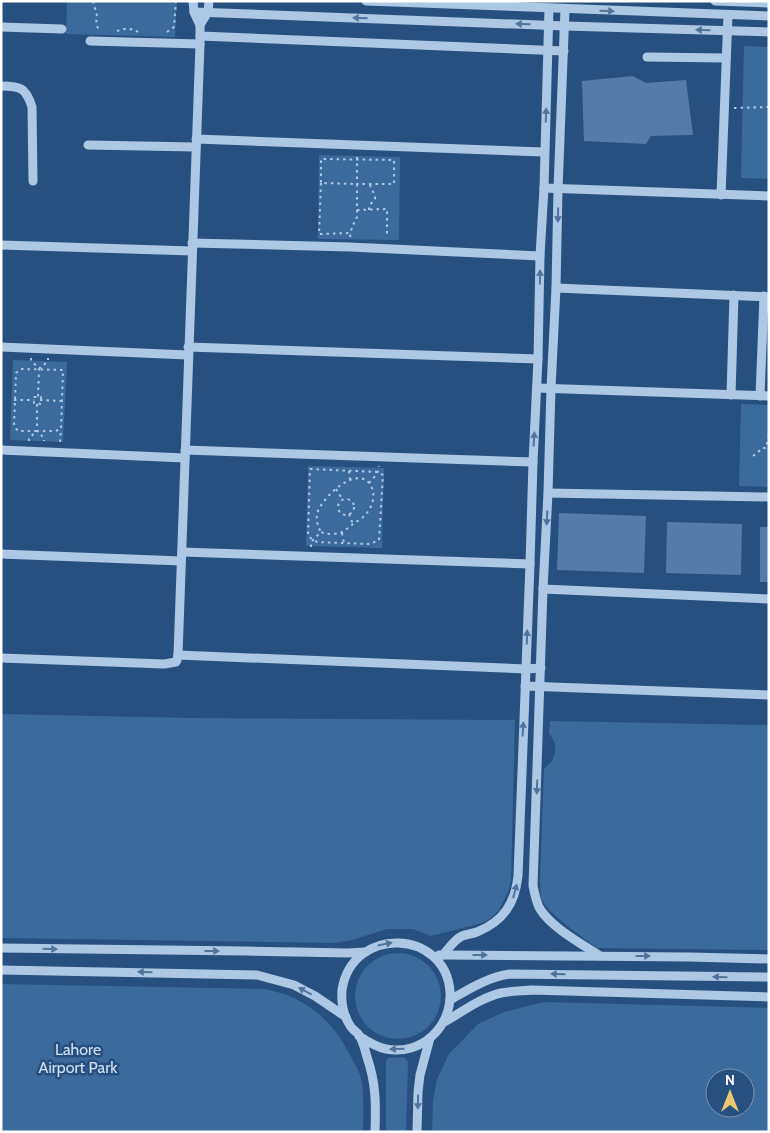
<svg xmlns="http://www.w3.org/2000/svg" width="770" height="1133" font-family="Cabin,sans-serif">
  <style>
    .green { fill: #3b6a9c; fill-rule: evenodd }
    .building { fill: #537ca9 }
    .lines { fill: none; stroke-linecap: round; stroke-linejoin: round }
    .path { stroke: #adc8e5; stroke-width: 2; stroke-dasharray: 2.5 4; stroke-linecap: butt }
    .minor { stroke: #adc8e5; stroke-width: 9 }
    .oneway { fill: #4e749e }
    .labels { text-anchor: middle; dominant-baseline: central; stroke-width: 5; stroke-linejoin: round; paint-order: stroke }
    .park-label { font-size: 16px; fill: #d0e1f4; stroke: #26507f }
  </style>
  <rect width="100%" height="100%" fill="#26507f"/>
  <g class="green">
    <path d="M67,1H177L175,37L66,34Z"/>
    <path d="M744,46L769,47V179L741,178Z"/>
    <path d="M319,155L400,157L399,240L318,239Z"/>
    <path d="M13,360L67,362L63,442L10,440Z"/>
    <path d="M741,404L769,405V487L739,486Z"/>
    <path d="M308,466L384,468L382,548L306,546Z"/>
    <path d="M1,714L192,718L515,720L511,880L509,890L499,910L491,918L482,923L431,936L413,929H387L352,940L334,943L1,938Z"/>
    <path d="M550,721L769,725V950L597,948L566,925L549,910L541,899L540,880L544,769L552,761L555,753V743L549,733Z"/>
    <circle cx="398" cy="996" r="43"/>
    <path d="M1,984L265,989C306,997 333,1020 351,1057C354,1063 358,1069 360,1075C365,1090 363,1116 363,1132H1Z"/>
    <path d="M544,1002L769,1008V1132H432L433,1100L437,1079L449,1054L478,1024L504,1012ZM715,1078H745V1108H715Z"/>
    <path d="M403,1057L406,1059L408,1062L406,1132H386V1061L388,1058Z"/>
  </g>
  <g class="building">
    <path d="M633,76L646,83L686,80L693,135L651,136L646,144L584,141L582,81Z"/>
    <path d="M559,513L646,516L644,573L557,570Z"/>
    <path d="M667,522L742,524L741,575L666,573Z"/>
    <rect x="760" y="527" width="9" height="55"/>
  </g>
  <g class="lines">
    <g class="path">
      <path d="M93,1L97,16L96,24L99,30"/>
      <path d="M117,31C124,28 132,28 138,32"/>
      <path d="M167,32L174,27L176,1"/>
      <path d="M734,108L769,107"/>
      <path d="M321,183L319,234L351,233"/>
      <path d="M357,210L387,209V236"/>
      <path d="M369,210V206L375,199C375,192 371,191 370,184"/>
      <path d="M350,237L352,227L357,217V184L321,183V159L394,160V184H357V156"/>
      <path d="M31,358V360L39,369L38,397"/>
      <path d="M39,369L48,361V358"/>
      <path d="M34,397H41L40,404L34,403Z"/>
      <path d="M14,400H34"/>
      <path d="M40,400L62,401"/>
      <path d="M37,404V431L44,438V441"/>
      <path d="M29,441V438L37,431H55L61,429L63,370L21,369L16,373L14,426L18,431H37"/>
      <path d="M60,442L61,429"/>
      <path d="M753,456L763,448H766L769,435"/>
      <path d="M310,469L378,472L383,475L379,540L370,544L317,542L309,537L308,535Z"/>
      <path d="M349,471L350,480"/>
      <path d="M369,483L377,474L379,466"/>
      <path d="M336,489L342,499"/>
      <circle cx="346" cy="507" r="8"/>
      <path d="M349,514L353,524"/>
      <path d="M342,533L344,543"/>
      <path d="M311,547V542L321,532C327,535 334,534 340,533C345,531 349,527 353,524C357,521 362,519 365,515C373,507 377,493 369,483C355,466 321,498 317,514C316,521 318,527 321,532"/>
    </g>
    <g class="minor">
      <path d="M193,1L194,12L200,25V44L178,655L526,669L541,668"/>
      <path d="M366,1L769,16"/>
      <path d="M715,1L769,3"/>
      <path d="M565,9L558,189L556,288L551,388L548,493L543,589L533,886C535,894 536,902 540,909C552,928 582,944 600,956"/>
      <path d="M194,12L565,26L769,32"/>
      <path d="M200,25L208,12L209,1"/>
      <path d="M1,27L62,29"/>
      <path d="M200,36L564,51"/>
      <path d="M90,41L200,44"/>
      <path d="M647,57L726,58"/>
      <path d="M1,86C21,86 26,88 32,107L33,181"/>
      <path d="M196,139L544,152"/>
      <path d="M88,145L195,147"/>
      <path d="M544,188L769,196"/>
      <path d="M721,195L728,15"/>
      <path d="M192,243L350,247L540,256"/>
      <path d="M1,245L192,251"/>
      <path d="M556,288L769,297"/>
      <path d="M1,347L188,355"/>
      <path d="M188,347L538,359"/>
      <path d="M537,388L769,396"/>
      <path d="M731,395L734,295"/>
      <path d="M760,396L764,296"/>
      <path d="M1,450L185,458"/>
      <path d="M185,450L533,462"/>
      <path d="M548,493L769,497"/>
      <path d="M182,552L530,564"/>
      <path d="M1,554L181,561"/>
      <path d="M543,589L769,599"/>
      <path d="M1,658L164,664L176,662L177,660L178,655"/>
      <path d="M525,686L769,695"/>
      <path d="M1,948L244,951L348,953L365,952"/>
      <path d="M439,955L689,957L769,959"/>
      <path d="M443,955C448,949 455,939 462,936C467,934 472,934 477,932C504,921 515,903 518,876L530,564L533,462L538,359L540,256L544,188L549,8"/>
      <path d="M1,970L257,975L294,985L315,996L346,1017"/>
      <path d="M450,1000C469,989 488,977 510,974L769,977"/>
      <path d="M444,1022C462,1012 480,998 501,993C511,991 522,991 532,990L769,997"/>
      <path d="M359,1036C368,1042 376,1047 386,1049C421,1056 452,1027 450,992C446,929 352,925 342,990C341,1003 344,1017 351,1027C353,1030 357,1032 359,1035C363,1041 365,1050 367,1057C376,1083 376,1104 375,1132"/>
      <path d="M417,1132L418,1092L420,1075L430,1038"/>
    </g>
  </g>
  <defs><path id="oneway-solid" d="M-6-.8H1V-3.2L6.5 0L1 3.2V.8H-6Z" transform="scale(1.25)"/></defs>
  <g class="oneway">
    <use href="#oneway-solid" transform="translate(607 11) rotate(2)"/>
    <use href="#oneway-solid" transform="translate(360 18) rotate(-178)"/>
    <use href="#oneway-solid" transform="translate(523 24) rotate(-178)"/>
    <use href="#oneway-solid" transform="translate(703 30) rotate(-178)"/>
    <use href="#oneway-solid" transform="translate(546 115) rotate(-88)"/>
    <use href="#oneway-solid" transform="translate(558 215) rotate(91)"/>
    <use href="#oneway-solid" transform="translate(540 277) rotate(-89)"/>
    <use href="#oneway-solid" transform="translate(534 439) rotate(-87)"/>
    <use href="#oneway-solid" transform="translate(547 518) rotate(93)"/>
    <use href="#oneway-solid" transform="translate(527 637) rotate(-88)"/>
    <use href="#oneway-solid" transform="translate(523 729) rotate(-87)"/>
    <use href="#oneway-solid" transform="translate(537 787) rotate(92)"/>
    <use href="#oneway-solid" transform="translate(515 891) rotate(-75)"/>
    <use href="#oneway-solid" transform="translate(385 944) rotate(-11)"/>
    <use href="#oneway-solid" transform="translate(50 949) rotate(1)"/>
    <use href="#oneway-solid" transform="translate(212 951)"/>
    <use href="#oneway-solid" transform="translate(480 955)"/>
    <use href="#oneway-solid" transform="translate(643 956)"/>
    <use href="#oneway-solid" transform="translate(145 972) rotate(-179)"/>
    <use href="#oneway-solid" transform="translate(558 974) rotate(-179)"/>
    <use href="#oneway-solid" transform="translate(720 977) rotate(-179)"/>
    <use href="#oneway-solid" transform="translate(305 991) rotate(-152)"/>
    <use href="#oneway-solid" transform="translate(397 1049) rotate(179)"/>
    <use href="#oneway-solid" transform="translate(418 1102) rotate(91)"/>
  </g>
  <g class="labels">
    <g class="park-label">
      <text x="78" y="1049">Lahore<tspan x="78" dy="18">Airport Park</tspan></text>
    </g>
  </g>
  <rect width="770" height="1133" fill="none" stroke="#ffffff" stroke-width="5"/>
  <g transform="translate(730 1093)"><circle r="24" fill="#26507f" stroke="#7d96b2"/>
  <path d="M0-4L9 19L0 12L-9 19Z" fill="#eec772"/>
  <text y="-8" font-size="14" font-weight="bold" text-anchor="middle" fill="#ffffff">N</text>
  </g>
</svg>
